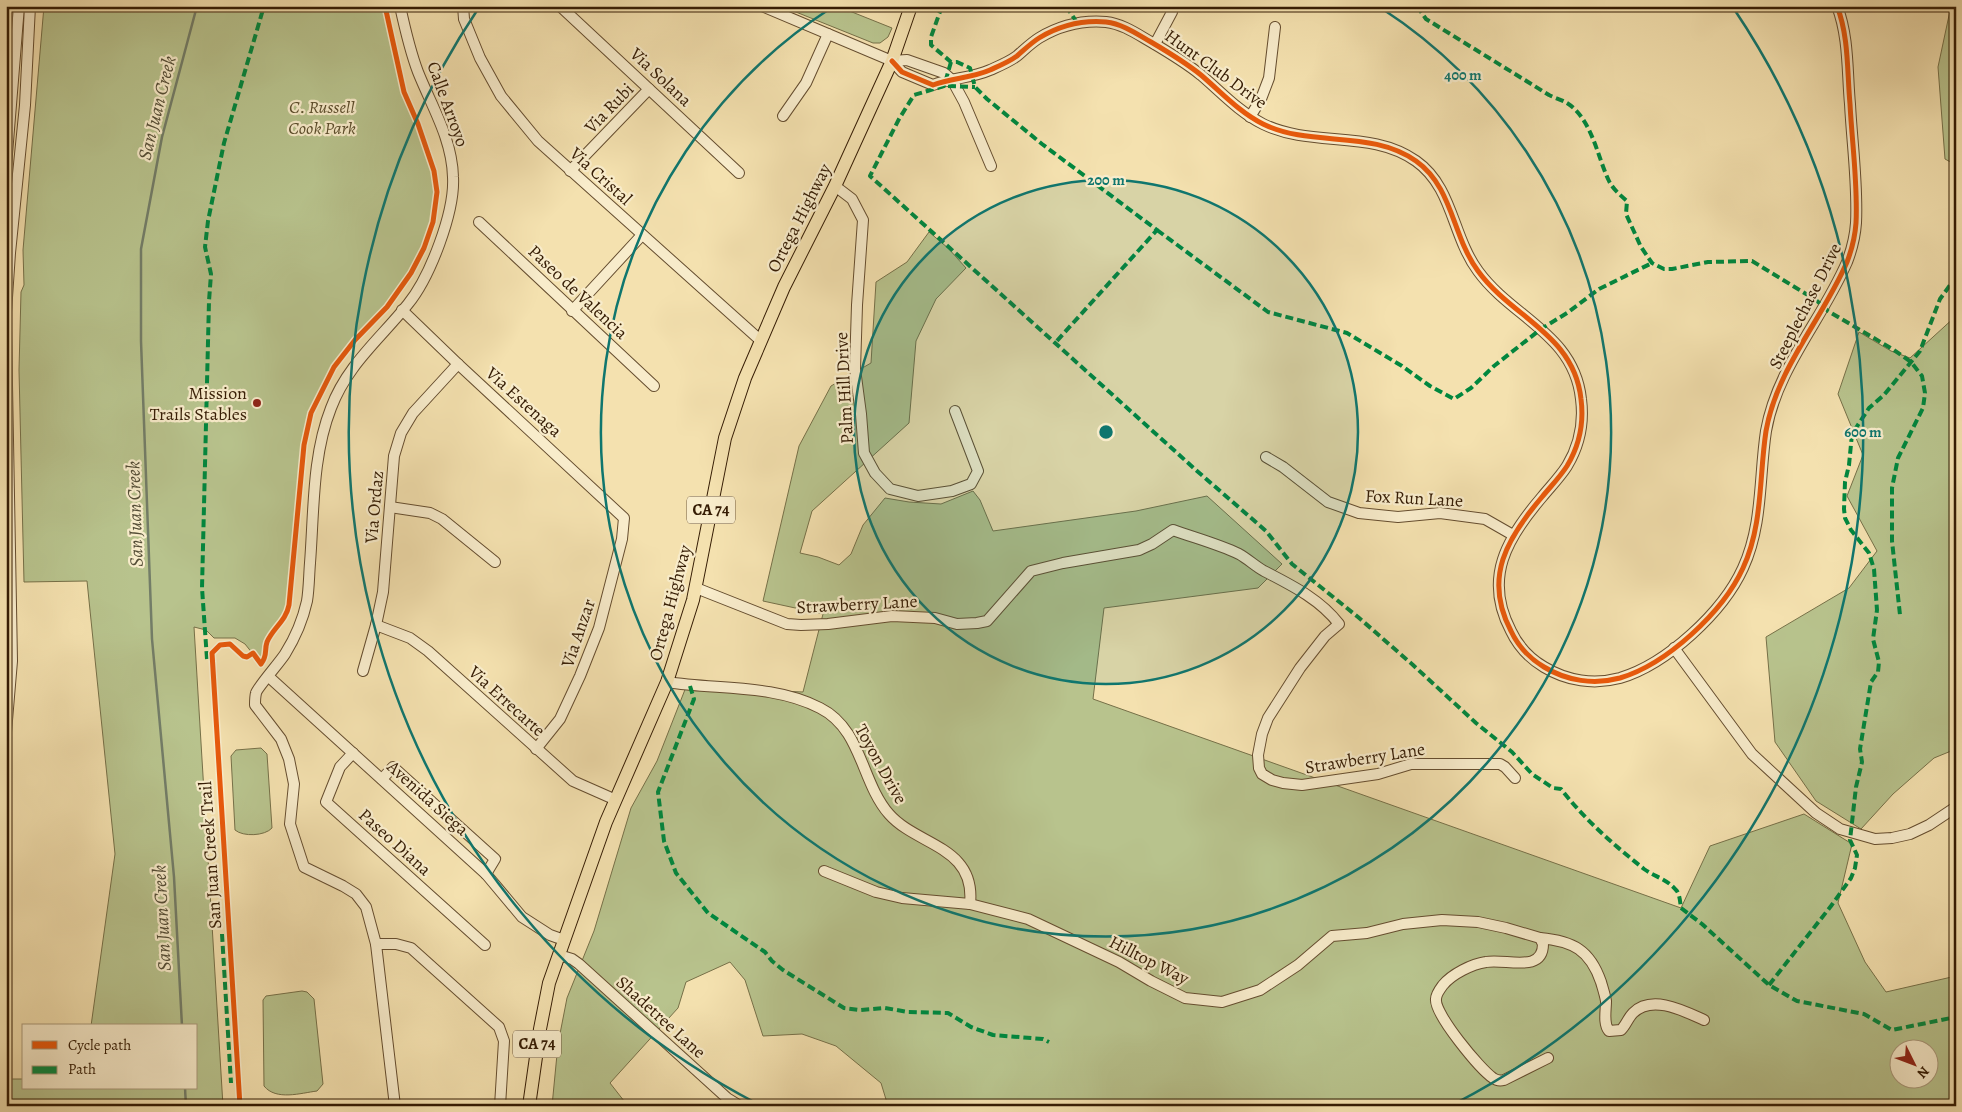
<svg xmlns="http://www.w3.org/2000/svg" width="1962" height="1112" font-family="Alegreya,serif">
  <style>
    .green { fill: #b8c38d; stroke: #767048; fill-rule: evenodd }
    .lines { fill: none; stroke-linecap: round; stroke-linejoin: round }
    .stream { stroke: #737d68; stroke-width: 2.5 }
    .minor-casing { stroke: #654d2f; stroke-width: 12 }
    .major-casing { stroke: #351c04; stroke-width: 14 }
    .minor { stroke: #f8eccb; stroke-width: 10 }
    .major { stroke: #f4e1af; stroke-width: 12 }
    .quiet { stroke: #00873e; stroke-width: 4; stroke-dasharray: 8 4; stroke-linecap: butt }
    .cycleway-casing { stroke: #f8eccb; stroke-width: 8 }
    .cycleway { stroke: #e8590c; stroke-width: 5 }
    .ring { fill: none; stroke: #0f766e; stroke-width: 2.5 }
    .poi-dot { fill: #8f2418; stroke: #f8eccb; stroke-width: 2 }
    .labels { text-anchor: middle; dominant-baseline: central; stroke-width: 4.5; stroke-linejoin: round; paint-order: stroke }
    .shield { fill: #f8eccb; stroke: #705a40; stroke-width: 1 }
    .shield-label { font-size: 16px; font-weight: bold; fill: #351c04 }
    .street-label { font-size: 18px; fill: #351c04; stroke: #f8eccb }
    .park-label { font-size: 18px; font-style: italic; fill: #5c4e2d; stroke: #f8eccb }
    .poi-label { font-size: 18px; fill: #351c04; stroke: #f8eccb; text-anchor: end }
    .water-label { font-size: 19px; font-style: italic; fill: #544d36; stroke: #f8eccb }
    .centre { fill: #0f766e; stroke: #f8eccb; stroke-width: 2.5 }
    .ring-label { font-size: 15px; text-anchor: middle; font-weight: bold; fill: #0f766e; stroke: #f8eccb; stroke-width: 4.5; stroke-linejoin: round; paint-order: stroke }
  </style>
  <rect width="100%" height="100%" fill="#f4e1af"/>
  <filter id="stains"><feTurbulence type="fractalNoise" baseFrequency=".004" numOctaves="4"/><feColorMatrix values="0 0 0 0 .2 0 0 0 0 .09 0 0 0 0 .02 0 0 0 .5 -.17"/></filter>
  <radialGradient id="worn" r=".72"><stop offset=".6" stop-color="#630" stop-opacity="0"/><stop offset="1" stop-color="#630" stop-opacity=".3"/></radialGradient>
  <g class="green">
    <path d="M44,6H384L404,92L418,124L434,171L437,192L433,222L424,248L411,273L396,295L334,367L311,413L304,445L289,605C286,622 271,630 266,646C264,654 267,656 261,664L245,644L235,638H214L206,630L194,627L223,1106H6V1079H24V1088H196V1026H91L115,854L87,581L24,582L19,370L21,292L24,285L23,250Z"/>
    <path d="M781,6H837L892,28L888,37L880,43H873Z"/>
    <path d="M1951,6H1956V165L1945,159L1938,67Z"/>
    <path d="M929,232L948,248L966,268L936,299L916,341L909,423L812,511L800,553L818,557L839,565L851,554L863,525L885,498L909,502L941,504L973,491L980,500L993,531L1136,511L1207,496L1282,564L1258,588L1104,608L1093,699L1681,908L1710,846L1804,814L1852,844L1838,903L1865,962L1886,992L1956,976V1106H888L881,1083L836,1046L802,1034L763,1036L745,980L730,962L686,982L678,1008L610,1083L628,1106H552L558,1044L567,998L594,931L631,808L657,761L686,687L803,692L823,614L763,601L799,446L831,386L871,363L876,282L907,262ZM1900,1050H1930V1080H1900Z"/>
    <path d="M1956,316V749L1934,758L1893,794L1861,829L1816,801L1775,742L1766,637L1849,588L1877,551L1847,496L1863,455L1838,394L1859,332L1891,351L1910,358Z"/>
    <path d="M261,748L267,754L272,828C265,836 243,837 235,830L231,756L236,750Z"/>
    <path d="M302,991L307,992L314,999L323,1084L317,1091C301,1093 276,1101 264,1086L263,1000L266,996Z"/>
  </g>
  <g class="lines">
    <g class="stream">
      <path d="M182,1026L174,877L152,639L141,341V249L162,137L197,6"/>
      <path d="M185,1088L186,1106"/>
    </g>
    <g class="minor-casing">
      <g id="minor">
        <path d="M463,6L464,19L480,58L501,96L538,141L760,340"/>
        <path d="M560,6L739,173"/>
        <path d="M762,6L892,61L907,60L944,73L952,80L964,102L991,166"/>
        <path d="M1155,44L1172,12L1173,6"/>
        <path d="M892,61L902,72L933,85C951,78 972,78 990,70C999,66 1009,62 1017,56C1024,50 1031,43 1039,38C1059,26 1083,20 1106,22C1123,24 1137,34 1151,42C1168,52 1185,62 1201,75C1221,92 1239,112 1263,124C1312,148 1371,129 1416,161C1453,187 1452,236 1478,271C1512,318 1574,334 1581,399C1584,422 1579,446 1567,466C1560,477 1551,486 1542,497C1507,538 1483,578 1511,631C1518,646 1529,658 1544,667C1567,681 1594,685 1620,678C1667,664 1723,612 1743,568C1763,525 1759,477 1766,431C1777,368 1822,320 1847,262C1852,249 1855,237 1856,223C1858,185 1852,143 1850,104C1847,72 1849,37 1837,6"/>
        <path d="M783,116L806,83L828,34"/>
        <path d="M1250,117L1261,99L1269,78L1275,27"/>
        <path d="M6,166L19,6"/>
        <path d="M570,171L649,89"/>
        <path d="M835,186L852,199L863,220L857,305L855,369L861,414L864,453L875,473L890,489L918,496L952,491L971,484L978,471L955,411"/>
        <path d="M479,222L654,386"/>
        <path d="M402,310L458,364L624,518L622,539L599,628L580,676L560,719L536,749"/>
        <path d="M572,311L642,235"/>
        <path d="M6,312L10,253L25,105L30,6"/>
        <path d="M6,330L12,661L6,732"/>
        <path d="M1266,457L1283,467L1328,502L1359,513L1398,517L1440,513L1485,519L1513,535"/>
        <path d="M390,507L430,513L442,519L495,562"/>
        <path d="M696,588L787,624L801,625L828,624L892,616L935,618L957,624L977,623L987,621L1031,571L1063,563L1139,550L1152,544L1173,530C1195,538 1218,544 1239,554C1248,559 1255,566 1264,571C1291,585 1320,599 1339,624L1325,636L1300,668L1268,718L1262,734L1258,755L1259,768L1262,774L1272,780L1283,783L1302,785L1378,774L1411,764H1500L1505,767L1515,778"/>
        <path d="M376,625L410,638L428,651L573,781L616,800"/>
        <path d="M1674,648L1752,754L1816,813L1840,829L1875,839L1892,838L1910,834L1929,825L1956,807"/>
        <path d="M363,671L376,625L383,592L394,456L401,433L413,413L458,364"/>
        <path d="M269,677L486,874L522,917L550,935L564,940"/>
        <path d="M667,682C717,690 774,684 820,708C862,729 861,782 889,814C917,846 976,846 970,904"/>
        <path d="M353,753L340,767L326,802L485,945"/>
        <path d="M382,779L393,767L495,859L486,874"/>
        <path d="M824,871L876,892L902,898L970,904L1028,919L1119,962L1151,981L1185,998L1222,1002L1260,990L1298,965L1332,936L1367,933L1403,924L1442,920L1478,922L1506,928L1540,938L1543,944C1543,974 1505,958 1486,962C1472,964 1452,974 1443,985C1440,989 1436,994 1436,999C1434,1014 1480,1069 1493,1078C1497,1081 1500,1081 1504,1080L1548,1058"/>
        <path d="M1540,938C1573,941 1590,950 1601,982C1603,989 1605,995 1606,1001C1606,1011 1603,1024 1609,1031L1621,1030C1626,1025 1628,1018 1633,1013C1652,994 1684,1011 1704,1020"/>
        <path d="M376,944H396L411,948L499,1027L504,1041L500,1106"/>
        <path d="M559,955L572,959L579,964L727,1098L740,1106"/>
        <path d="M395,1106L376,944L366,907L356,894L343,886L304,867L290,824L294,784L289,759L281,739L255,705C255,701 255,697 256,693C257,688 280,662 285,654C295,638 303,619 307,601C309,589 309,575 310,563C314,512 312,456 331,408C347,365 380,339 408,304C430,277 455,212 453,177C452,139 432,107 418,72C410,51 405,29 400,6"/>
      </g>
    </g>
    <g class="major-casing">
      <path id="major" d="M529,1106L540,1029L549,983L606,822L667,682L693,600L725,438L745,378L784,287L835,186L892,61L911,6"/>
    </g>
    <use href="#minor" class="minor"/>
    <use href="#major" class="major"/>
    <g class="quiet">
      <path d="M942,6L931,37V45L951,62H957L970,68L975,87L987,99L1042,144L1157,230L1055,343"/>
      <path d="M1066,6L1078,24"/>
      <path d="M1417,6L1426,19L1549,95C1555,98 1562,100 1567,103C1592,119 1597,156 1609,181C1613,189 1620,195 1627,201L1626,214L1641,247L1652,263L1664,269H1672L1708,262L1752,261L1816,300L1828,311L1894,350L1911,362L1922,376L1925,393L1923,408L1898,458L1892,488V541L1900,615"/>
      <path d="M951,62L944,86L914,95L899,119L870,176L1197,471L1266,531L1292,564L1358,617L1413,665L1476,723L1512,752L1532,774L1553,788L1561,789C1585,820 1614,845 1644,869C1655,877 1667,879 1676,890C1680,894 1680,902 1681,908L1702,924L1769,985L1797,1001L1864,1014L1892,1030L1956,1017"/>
      <path d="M948,86L975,87"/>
      <path d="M1157,230L1268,312L1347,333L1402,366L1430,386L1454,399L1471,388L1494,366L1541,329L1567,313L1599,289L1652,263"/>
      <path d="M207,659L202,588L209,301L211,274L205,247L208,221L224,143L264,6"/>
      <path d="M690,686L694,699L658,792L664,841L676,873L708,913L765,952L772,961L783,970L844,1008L860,1010L885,1008L908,1012L948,1013L971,1027L993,1035L1043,1039L1049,1042"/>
      <path d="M222,934L231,1083"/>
      <path d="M1769,985L1831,906L1851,878L1855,868L1857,855L1850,840L1856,787L1862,762L1860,749L1871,682L1878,672L1879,662L1873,639L1877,610L1874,569L1869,553L1851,530L1845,518L1844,509L1845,482L1849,465L1852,434L1869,408L1884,395L1920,351L1940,299L1956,277"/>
    </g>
    <g class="cycleway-casing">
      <g id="cycleway">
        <path d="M892,61L902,72L933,85C951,78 972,78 990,70C999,66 1009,62 1017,56C1024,50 1031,43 1039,38C1059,26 1083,20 1106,22C1123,24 1137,34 1151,42C1168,52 1185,62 1201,75C1221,92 1239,112 1263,124C1312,148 1371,129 1416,161C1453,187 1452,236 1478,271C1512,318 1574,334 1581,399C1584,422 1579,446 1567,466C1560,477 1551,486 1542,497C1507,538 1483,578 1511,631C1518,646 1529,658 1544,667C1567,681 1594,685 1620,678C1667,664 1723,612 1743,568C1763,525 1759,477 1766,431C1777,368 1822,320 1847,262C1852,249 1855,237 1856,223C1858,185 1852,143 1850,104C1847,72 1849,37 1837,6"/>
        <path d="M240,1106L212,653L220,645L230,644L243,656L247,657L253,653L261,664C268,655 264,651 267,642C273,628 286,621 289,605L304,445L311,413L334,367L355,340L387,307L411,273L424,248L433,222L437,192L434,171L418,124L404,92L385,6"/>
      </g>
    </g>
    <use href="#cycleway" class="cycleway"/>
  </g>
  <circle cx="1106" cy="432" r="252" fill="#0f766e" fill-opacity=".12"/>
  <g class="ring">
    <circle cx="1106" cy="432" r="252"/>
    <path d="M1381 8A505 505 0 1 1 831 8"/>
    <path d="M756 1103A757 757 0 0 1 478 9M1734 9A757 757 0 0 1 1456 1103"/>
  </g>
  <circle class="poi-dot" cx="257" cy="403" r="5"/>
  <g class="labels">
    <g class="shield">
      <rect x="687" y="496.5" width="48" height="27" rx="4"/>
      <rect x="513" y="1030.5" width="48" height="27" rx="4"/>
    </g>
    <g class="shield-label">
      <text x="711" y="510">CA 74</text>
      <text x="537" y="1044">CA 74</text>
    </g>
    <g class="street-label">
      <text transform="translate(1216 69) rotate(36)">Hunt Club Drive</text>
      <text transform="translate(661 77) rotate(43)">Via Solana</text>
      <text transform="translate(448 104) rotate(70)">Calle Arroyo</text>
      <text transform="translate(609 108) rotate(-46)">Via Rubi</text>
      <text transform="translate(601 176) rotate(42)">Via Cristal</text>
      <text transform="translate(799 218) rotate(-63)">Ortega Highway</text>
      <text transform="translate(578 292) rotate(43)">Paseo de Valencia</text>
      <text transform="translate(1805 306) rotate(-63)">Steeplechase Drive</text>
      <text transform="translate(844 388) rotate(-93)">Palm Hill Drive</text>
      <text transform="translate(524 402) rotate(42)">Via Estenaga</text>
      <text transform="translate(1414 498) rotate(3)">Fox Run Lane</text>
      <text transform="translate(374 507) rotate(-85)">Via Ordaz</text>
      <text transform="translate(670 603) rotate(-75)">Ortega Highway</text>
      <text transform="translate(857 604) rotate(-3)">Strawberry Lane</text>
      <text transform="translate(578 633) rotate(-71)">Via Anzar</text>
      <text transform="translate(507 701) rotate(42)">Via Errecarte</text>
      <text transform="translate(1365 758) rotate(-9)">Strawberry Lane</text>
      <text transform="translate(881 764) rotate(61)">Toyon Drive</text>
      <text transform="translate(428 798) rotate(42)">Avenida Siega</text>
      <text transform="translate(395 842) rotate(42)">Paseo Diana</text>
      <text transform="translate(210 855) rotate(-94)">San Juan Creek Trail</text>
      <text transform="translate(1149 960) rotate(27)">Hilltop Way</text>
      <text transform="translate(661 1017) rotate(42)">Shadetree Lane</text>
    </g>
    <g class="park-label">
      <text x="322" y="107">C. Russell<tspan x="322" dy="21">Cook Park</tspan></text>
    </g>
    <g class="poi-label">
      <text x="247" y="393">Mission<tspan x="247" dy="21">Trails Stables</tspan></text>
    </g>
    <g class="water-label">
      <text transform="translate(157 108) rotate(-76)">San Juan Creek</text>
      <text transform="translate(135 514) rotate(-92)">San Juan Creek</text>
      <text transform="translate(162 918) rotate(-93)">San Juan Creek</text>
    </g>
  </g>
  <circle cx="1106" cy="432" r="8" class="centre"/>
  <g class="ring-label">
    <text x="1463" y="80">400 m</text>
    <text x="1106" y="185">200 m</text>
    <text x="1863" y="437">600 m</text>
  </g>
  <rect width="1962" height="1112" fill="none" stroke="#f4e1af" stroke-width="25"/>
  <rect x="8" y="8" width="1947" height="1097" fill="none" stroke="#351c04" stroke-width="2.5"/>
  <rect x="12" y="12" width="1937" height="1087" fill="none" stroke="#351c04"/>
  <rect x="22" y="1024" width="175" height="65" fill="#f8eccb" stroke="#aa997b"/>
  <rect x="32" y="1041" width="25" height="8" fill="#e8590c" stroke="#aa997b"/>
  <text x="68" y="1050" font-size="15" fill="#351c04">Cycle path</text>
  <rect x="32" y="1066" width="25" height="8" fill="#00873e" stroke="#aa997b"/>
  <text x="68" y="1074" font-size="15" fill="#351c04">Path</text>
  <g transform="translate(1914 1064) rotate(132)"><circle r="24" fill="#f8eccb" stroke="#aa997b"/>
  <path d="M0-4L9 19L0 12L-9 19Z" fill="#8f2418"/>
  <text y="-8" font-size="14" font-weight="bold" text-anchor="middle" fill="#351c04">N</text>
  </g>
  <rect width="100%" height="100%" filter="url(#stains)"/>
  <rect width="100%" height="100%" fill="url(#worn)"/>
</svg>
